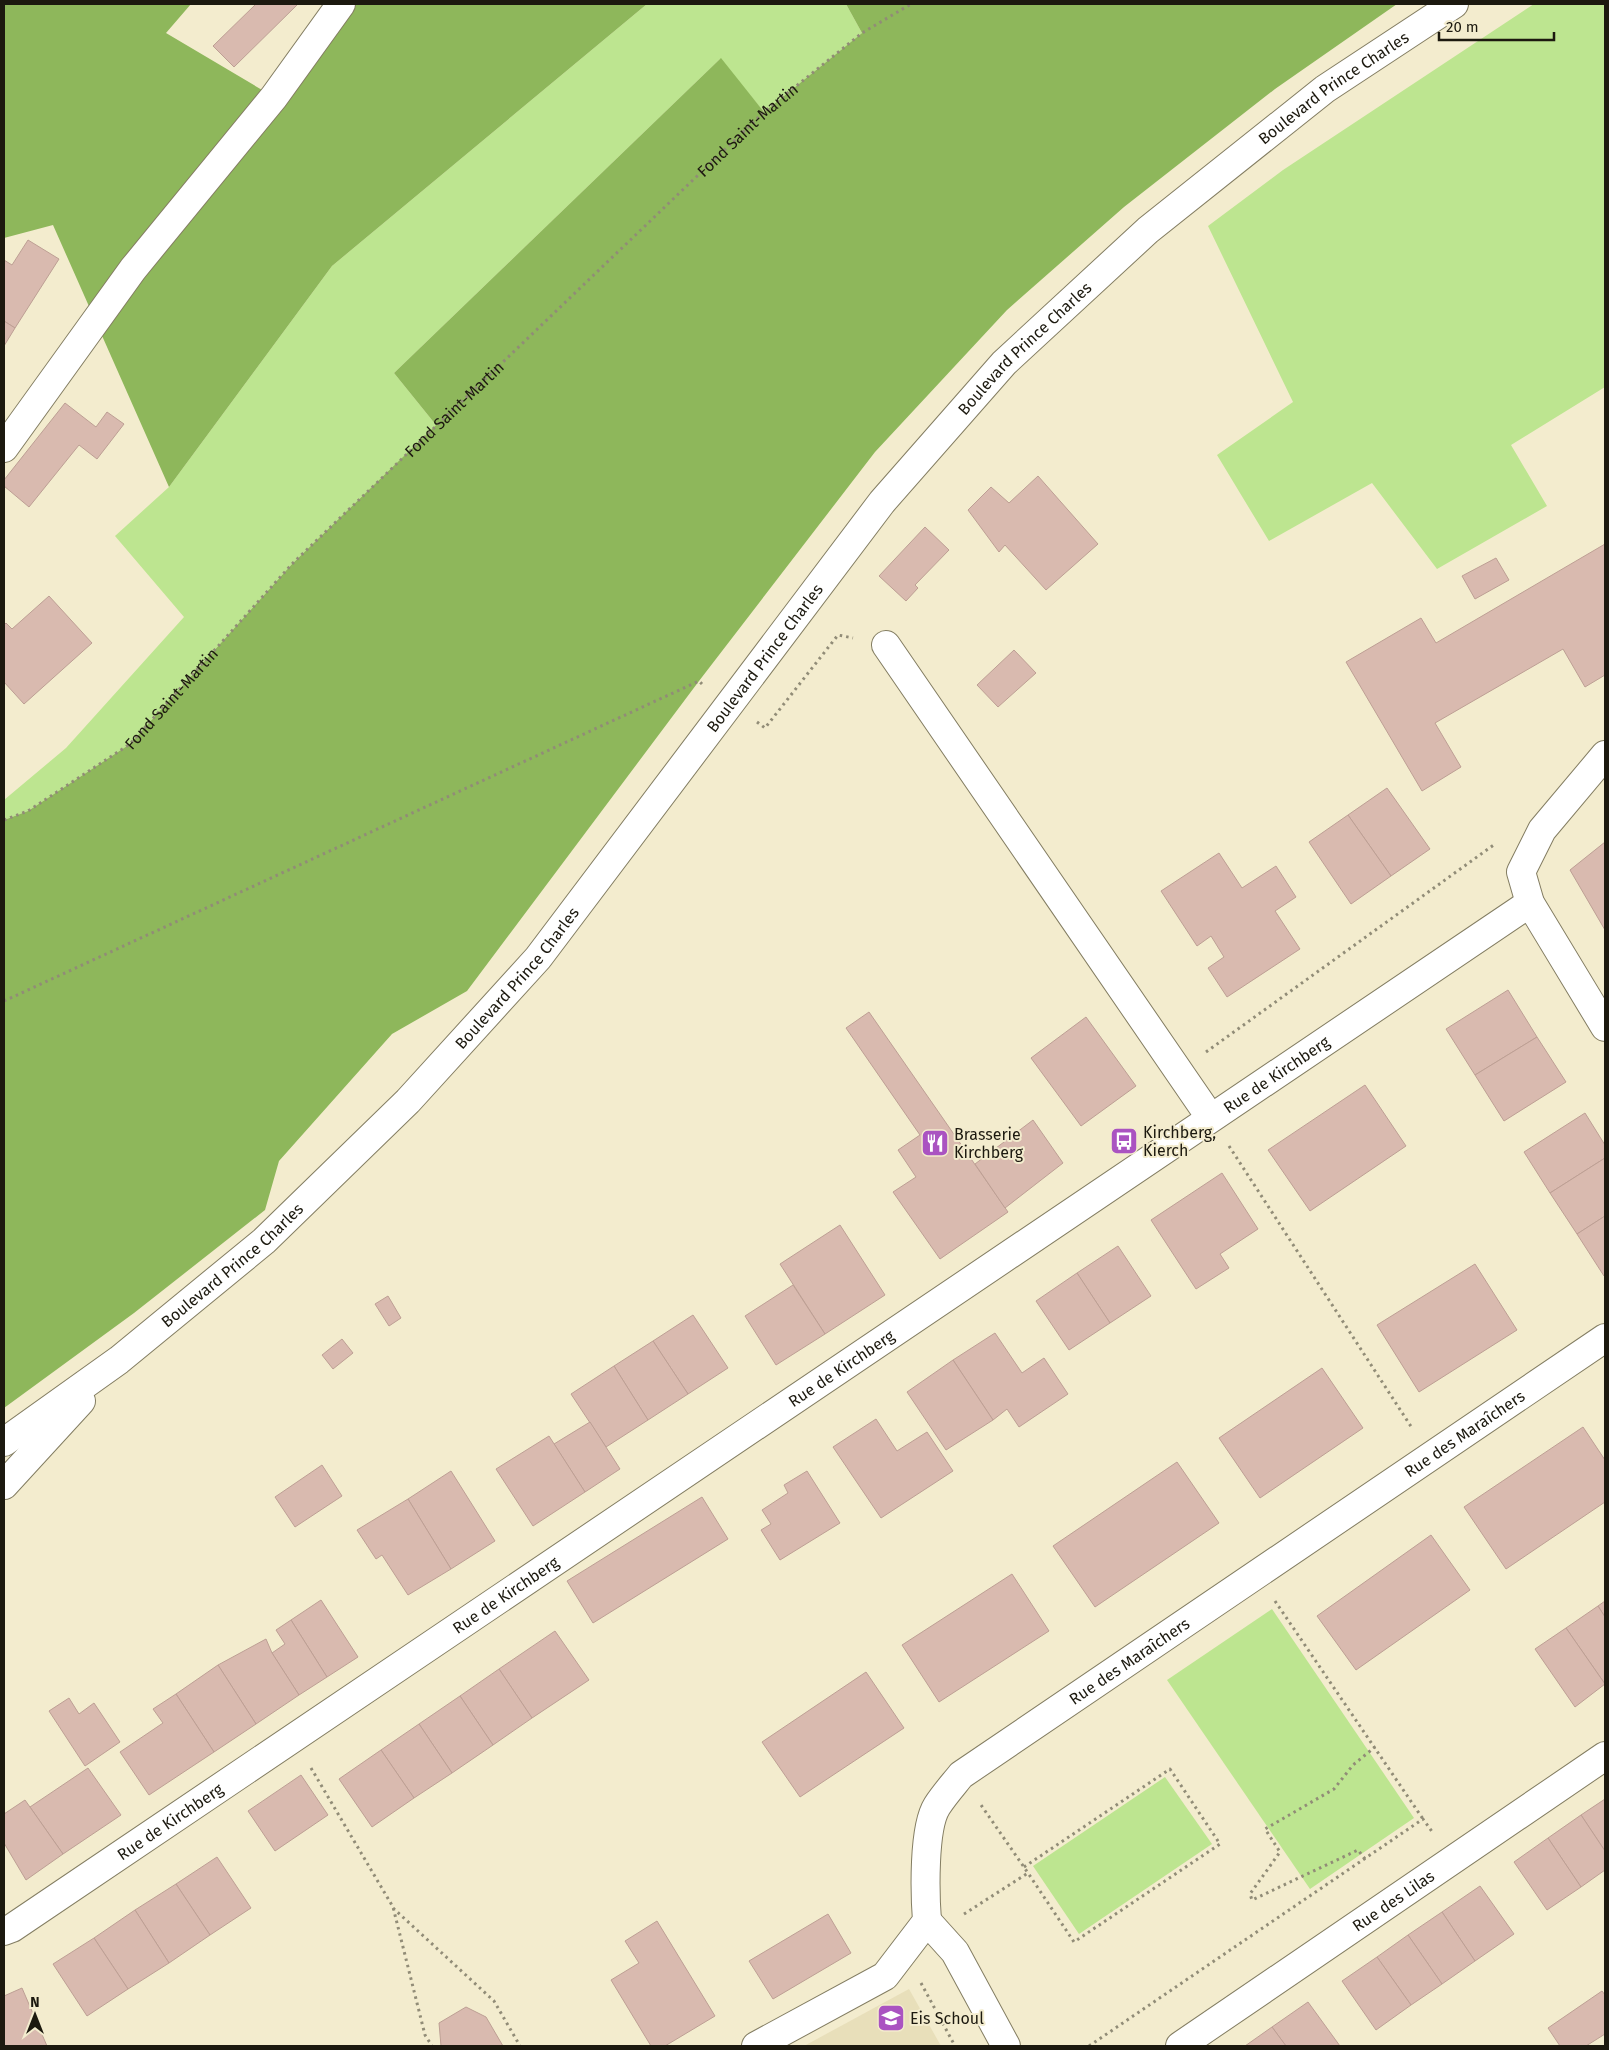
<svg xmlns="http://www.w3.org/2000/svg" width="1609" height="2050" font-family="'Fira Sans',sans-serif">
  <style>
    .built { fill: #e8dfba }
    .green { fill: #bde590 }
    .forest { fill: #8eb75b }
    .building { fill: #d9baaf; stroke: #bd9f94 }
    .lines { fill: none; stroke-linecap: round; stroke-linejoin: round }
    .street-casing { stroke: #837d62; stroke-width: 30 }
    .secondary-casing { stroke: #837d62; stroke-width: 30 }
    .path { stroke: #918c77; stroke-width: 3; stroke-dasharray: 2.5 4; stroke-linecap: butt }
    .street { stroke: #fff; stroke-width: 28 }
    .secondary { stroke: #fff; stroke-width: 28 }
    .labels { text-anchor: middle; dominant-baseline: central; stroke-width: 4; stroke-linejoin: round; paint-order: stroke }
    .street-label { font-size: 16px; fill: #1c190f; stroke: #f3ecce }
    .poi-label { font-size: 16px; fill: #1c190f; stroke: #f3ecce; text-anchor: start }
  </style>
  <rect width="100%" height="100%" fill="#f3ecce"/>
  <path class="built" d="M909,1989L941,2046H804Z"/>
  <g class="green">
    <path d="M647,4H846L862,33L764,112L720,59L394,373L436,425L292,564L130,744L28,811L4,820V800L66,748L184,617L115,536L169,487L332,266Z"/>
    <path d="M1534,4H1605V387L1511,445L1547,506L1437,569L1372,483L1269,541L1217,455L1293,402L1208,226L1283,170Z"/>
    <path d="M1272,1609L1414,1818L1310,1889L1167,1680Z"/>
    <path d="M1165,1777L1212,1844L1079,1934L1033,1866Z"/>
  </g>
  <g class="forest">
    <path d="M4,4H191L166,33L274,97L341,4H647L332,266L169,487L53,225L4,238Z"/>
    <path d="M846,4H1397L1275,89L1124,207L1007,310L875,452L699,681L467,991L392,1034L279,1161L265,1210L134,1313L4,1408V820L28,811L130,744L292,564L436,425L394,373L721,58L764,112L862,33Z"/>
  </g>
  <g class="building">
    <path d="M256,4H298L234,67L213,46Z"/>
    <path d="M28,240L59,259L15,328L4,321V260L12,265Z"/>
    <path d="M4,321L15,328L4,346Z"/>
    <path d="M65,403L96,427L107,412L124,424L97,459L79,445L29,507L4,486V480Z"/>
    <path d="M1038,476L1098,544L1046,590L1005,545L999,552L968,510L991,487L1009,503Z"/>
    <path d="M925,527L949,550L915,585L918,588L906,601L879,576Z"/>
    <path d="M1605,544V675L1585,687L1563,649L1435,723L1461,767L1422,791L1346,662L1421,618L1436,643Z"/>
    <path d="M1496,558L1509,580L1475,599L1462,576Z"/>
    <path d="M49,596L92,643L24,704L4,682V625L6,623L12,629Z"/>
    <path d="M1014,650L1036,673L998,707L977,685Z"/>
    <path d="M1387,788L1430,849L1391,876L1348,815Z"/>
    <path d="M1348,815L1391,876L1351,904L1309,842Z"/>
    <path d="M1605,842V930L1570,870Z"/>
    <path d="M1219,853L1242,888L1276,866L1296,897L1275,911L1300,949L1227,997L1208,968L1224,957L1211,936L1197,946L1161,891Z"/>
    <path d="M1508,990L1537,1037L1475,1075L1446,1029Z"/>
    <path d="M869,1012L1008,1212L940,1259L893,1192L916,1177L898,1150L920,1135L846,1028Z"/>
    <path d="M1086,1017L1136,1086L1081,1126L1031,1058Z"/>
    <path d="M1537,1037L1566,1082L1504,1121L1475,1075Z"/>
    <path d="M1365,1085L1406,1146L1310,1211L1268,1150Z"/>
    <path d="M1585,1113L1605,1145V1158L1550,1193L1524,1152Z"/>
    <path d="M1033,1120L1063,1163L1005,1208L975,1164Z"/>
    <path d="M1605,1158V1216L1577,1234L1550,1193Z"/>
    <path d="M1222,1173L1258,1229L1220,1254L1229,1268L1196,1289L1151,1220Z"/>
    <path d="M1605,1216V1275L1604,1276L1577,1234Z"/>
    <path d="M840,1225L885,1295L825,1334L780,1264Z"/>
    <path d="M1118,1246L1151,1296L1110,1323L1077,1273Z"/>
    <path d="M1475,1264L1517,1330L1419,1392L1377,1325Z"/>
    <path d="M1077,1273L1110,1323L1069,1350L1036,1301Z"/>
    <path d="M793,1285L825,1334L776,1365L745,1316Z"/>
    <path d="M388,1296L401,1318L389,1326L375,1304Z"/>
    <path d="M693,1315L728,1368L688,1394L653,1341Z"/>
    <path d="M995,1333L1022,1373L1044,1358L1068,1394L1019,1427L1007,1409L993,1420L953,1360Z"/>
    <path d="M342,1339L353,1353L333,1369L322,1355Z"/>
    <path d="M653,1341L688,1394L648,1420L614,1366Z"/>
    <path d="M953,1360L993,1420L946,1450L907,1392Z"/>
    <path d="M614,1366L648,1420L606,1447L571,1394Z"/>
    <path d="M1322,1368L1363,1428L1260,1498L1219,1438Z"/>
    <path d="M876,1419L897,1451L927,1432L953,1471L881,1518L833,1447Z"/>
    <path d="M590,1422L620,1469L585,1492L554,1444Z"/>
    <path d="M1583,1427L1605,1460V1502L1506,1569L1464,1507Z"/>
    <path d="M549,1436L585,1492L533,1526L496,1469Z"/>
    <path d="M1177,1462L1219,1523L1095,1607L1053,1546Z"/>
    <path d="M322,1465L342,1496L295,1527L275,1497Z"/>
    <path d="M451,1471L495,1541L451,1569L408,1499Z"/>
    <path d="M807,1471L840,1523L780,1560L761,1530L771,1524L762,1510L788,1493L784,1485Z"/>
    <path d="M702,1497L728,1539L593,1623L567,1581Z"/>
    <path d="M408,1499L451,1569L408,1595L382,1555L376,1559L357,1530Z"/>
    <path d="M1431,1535L1470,1590L1356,1670L1317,1616Z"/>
    <path d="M1012,1574L1049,1631L939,1702L902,1645Z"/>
    <path d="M321,1600L358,1657L327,1677L291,1620Z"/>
    <path d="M1605,1601V1617L1598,1606Z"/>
    <path d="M1598,1606L1605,1617V1684L1566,1628Z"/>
    <path d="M291,1620L327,1677L299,1695L272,1653L285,1644L276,1630Z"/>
    <path d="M1566,1628L1605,1684L1575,1707L1535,1649Z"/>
    <path d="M555,1631L589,1680L532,1718L499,1669Z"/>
    <path d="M266,1639L272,1653L299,1695L256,1724L218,1665Z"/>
    <path d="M218,1665L256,1724L214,1752L176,1694Z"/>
    <path d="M499,1669L532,1718L493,1745L460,1696Z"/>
    <path d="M866,1672L904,1728L800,1797L762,1742Z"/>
    <path d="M176,1694L214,1752L149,1795L120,1752L163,1723L153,1709Z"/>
    <path d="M460,1696L493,1745L452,1773L419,1724Z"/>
    <path d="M69,1698L79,1714L94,1703L120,1742L85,1766L49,1711Z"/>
    <path d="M419,1724L452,1773L414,1798L381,1750Z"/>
    <path d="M381,1750L414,1798L372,1827L339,1779Z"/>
    <path d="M88,1768L121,1815L63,1854L30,1807Z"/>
    <path d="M301,1775L328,1815L275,1851L248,1811Z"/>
    <path d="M1605,1799V1851L1581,1815Z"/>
    <path d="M25,1800L63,1854L26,1880L4,1843V1814Z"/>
    <path d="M1581,1815L1605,1851V1870L1581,1887L1548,1838Z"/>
    <path d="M1548,1838L1581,1887L1547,1910L1514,1862Z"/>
    <path d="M217,1857L251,1908L210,1935L176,1884Z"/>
    <path d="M176,1884L210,1935L169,1963L135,1910Z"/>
    <path d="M1480,1886L1514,1934L1475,1961L1442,1912Z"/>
    <path d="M135,1910L169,1963L128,1989L94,1938Z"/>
    <path d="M1442,1912L1475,1961L1442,1984L1408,1935Z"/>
    <path d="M828,1914L851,1953L773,1999L749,1961Z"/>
    <path d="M657,1921L715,2016L665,2046H651L611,1980L639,1963L625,1941Z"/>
    <path d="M1408,1935L1442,1984L1411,2005L1377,1957Z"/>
    <path d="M94,1938L128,1989L87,2016L53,1964Z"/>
    <path d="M1377,1957L1411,2005L1376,2030L1342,1981Z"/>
    <path d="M22,1988L47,2046H4V1996Z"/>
    <path d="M1602,1991L1605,1995V2034L1586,2046H1560L1548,2028Z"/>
    <path d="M1308,2002L1340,2046H1286L1272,2027Z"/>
    <path d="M466,2007L486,2017L503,2046H441L439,2023Z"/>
    <path d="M1272,2027L1286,2046H1245Z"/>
  </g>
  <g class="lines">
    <g class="street-casing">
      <g id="street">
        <path d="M4,448L133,269L274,97L341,4"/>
        <path d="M886,645L1210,1117"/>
        <path d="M1605,755L1542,830L1521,872L1530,903L1605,1027"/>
        <path d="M927,1921L955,1952L1006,2046"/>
        <path id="s2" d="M4,1931L12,1928L1530,903"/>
        <path id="s3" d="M756,2046L885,1976L927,1921C925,1895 923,1828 937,1806C944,1795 953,1785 961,1775L1605,1338"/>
        <path id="s4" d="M1180,2046L1605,1756"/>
      </g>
    </g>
    <g class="secondary-casing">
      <g id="secondary">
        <path id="s5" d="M4,1442L119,1360L264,1241L408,1101L538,958L882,502L1004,363L1148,230L1325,89L1454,4"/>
        <path d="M4,1485L81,1401"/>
      </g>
    </g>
    <g class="path">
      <path d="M757,722L765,728L838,635L853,638"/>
      <path id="s1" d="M4,820L28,811L130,744L292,564L764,112L862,33L911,4"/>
      <path d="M4,1001L699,681L702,684"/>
      <path d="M1206,1052L1495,844"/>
      <path d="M1229,1146L1412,1428"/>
      <path d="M1275,1601L1423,1819"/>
      <path d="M311,1768L393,1907L425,2035L432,2046"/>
      <path d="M1365,1859L1358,1850L1252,1900L1250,1894L1280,1852L1265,1829L1334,1789L1353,1765L1375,1747"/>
      <path d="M1024,1867L1170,1769L1220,1844L1074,1942L1028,1873"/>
      <path d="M393,1908L494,2001L520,2046"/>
      <path d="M964,1914L1028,1873L981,1805"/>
      <path d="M921,1983L955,2046"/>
      <path d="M1089,2046L1423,1819L1433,1833"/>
    </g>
    <use href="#street" class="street"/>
    <use href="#secondary" class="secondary"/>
  </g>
  <defs>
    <g id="bus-square" transform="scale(1.4375)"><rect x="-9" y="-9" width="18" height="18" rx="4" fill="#aa53c1" stroke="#f3ecce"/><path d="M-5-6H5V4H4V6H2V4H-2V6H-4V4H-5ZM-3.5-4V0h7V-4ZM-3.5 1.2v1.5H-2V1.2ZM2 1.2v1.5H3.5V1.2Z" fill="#fff"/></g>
    <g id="restaurant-square" transform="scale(1.4375)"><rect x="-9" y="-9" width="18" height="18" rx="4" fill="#aa53c1" stroke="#f3ecce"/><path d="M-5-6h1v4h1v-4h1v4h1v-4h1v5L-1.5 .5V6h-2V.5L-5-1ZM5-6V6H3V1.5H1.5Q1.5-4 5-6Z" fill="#fff"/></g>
    <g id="school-square" transform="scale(1.4375)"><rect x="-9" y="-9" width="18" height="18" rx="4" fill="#aa53c1" stroke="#f3ecce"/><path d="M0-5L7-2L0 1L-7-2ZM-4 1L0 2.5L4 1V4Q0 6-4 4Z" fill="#fff"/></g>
  </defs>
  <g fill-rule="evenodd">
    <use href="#bus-square" x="1124" y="1141"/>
    <use href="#restaurant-square" x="935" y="1143"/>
    <use href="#school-square" x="891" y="2018"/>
  </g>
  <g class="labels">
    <g class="street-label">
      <text stroke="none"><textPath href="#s5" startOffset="1909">Boulevard Prince Charles</textPath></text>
      <text stroke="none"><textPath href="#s1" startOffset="1019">Fond Saint-Martin</textPath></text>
      <text stroke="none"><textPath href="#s5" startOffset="1504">Boulevard Prince Charles</textPath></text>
      <text stroke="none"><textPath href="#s1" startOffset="614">Fond Saint-Martin</textPath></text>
      <text stroke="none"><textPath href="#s5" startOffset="1099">Boulevard Prince Charles</textPath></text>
      <text stroke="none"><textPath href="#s1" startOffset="209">Fond Saint-Martin</textPath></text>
      <text stroke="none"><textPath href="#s5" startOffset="694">Boulevard Prince Charles</textPath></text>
      <text stroke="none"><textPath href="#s2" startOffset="1534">Rue de Kirchberg</textPath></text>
      <text stroke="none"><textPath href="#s5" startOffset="289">Boulevard Prince Charles</textPath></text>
      <text stroke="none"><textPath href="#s2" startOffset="1009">Rue de Kirchberg</textPath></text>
      <text stroke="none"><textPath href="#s3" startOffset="980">Rue des Maraîchers</textPath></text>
      <text stroke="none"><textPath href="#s2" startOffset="604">Rue de Kirchberg</textPath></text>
      <text stroke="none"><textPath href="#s3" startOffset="575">Rue des Maraîchers</textPath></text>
      <text stroke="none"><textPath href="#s2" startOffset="199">Rue de Kirchberg</textPath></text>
      <text stroke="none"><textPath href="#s4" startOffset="258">Rue des Lilas</textPath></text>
    </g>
    <g class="poi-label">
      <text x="1143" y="1132">Kirchberg,<tspan x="1143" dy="18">Kierch</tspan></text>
      <text x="954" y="1134">Brasserie<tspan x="954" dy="18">Kirchberg</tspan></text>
      <text x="910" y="2018">Eis Schoul</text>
    </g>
  </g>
  <rect width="1609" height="2050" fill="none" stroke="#1c190f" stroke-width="10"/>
  <g transform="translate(35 2015)" stroke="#f3ecce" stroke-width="4" paint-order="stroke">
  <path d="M0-4L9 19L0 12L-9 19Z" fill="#1c190f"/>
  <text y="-8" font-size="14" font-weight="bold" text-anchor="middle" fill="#1c190f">N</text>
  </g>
  <path d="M1439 32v8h115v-8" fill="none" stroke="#1c190f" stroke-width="2.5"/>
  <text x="1446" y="32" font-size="15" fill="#1c190f" stroke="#f3ecce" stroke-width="4" paint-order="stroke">20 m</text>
</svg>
